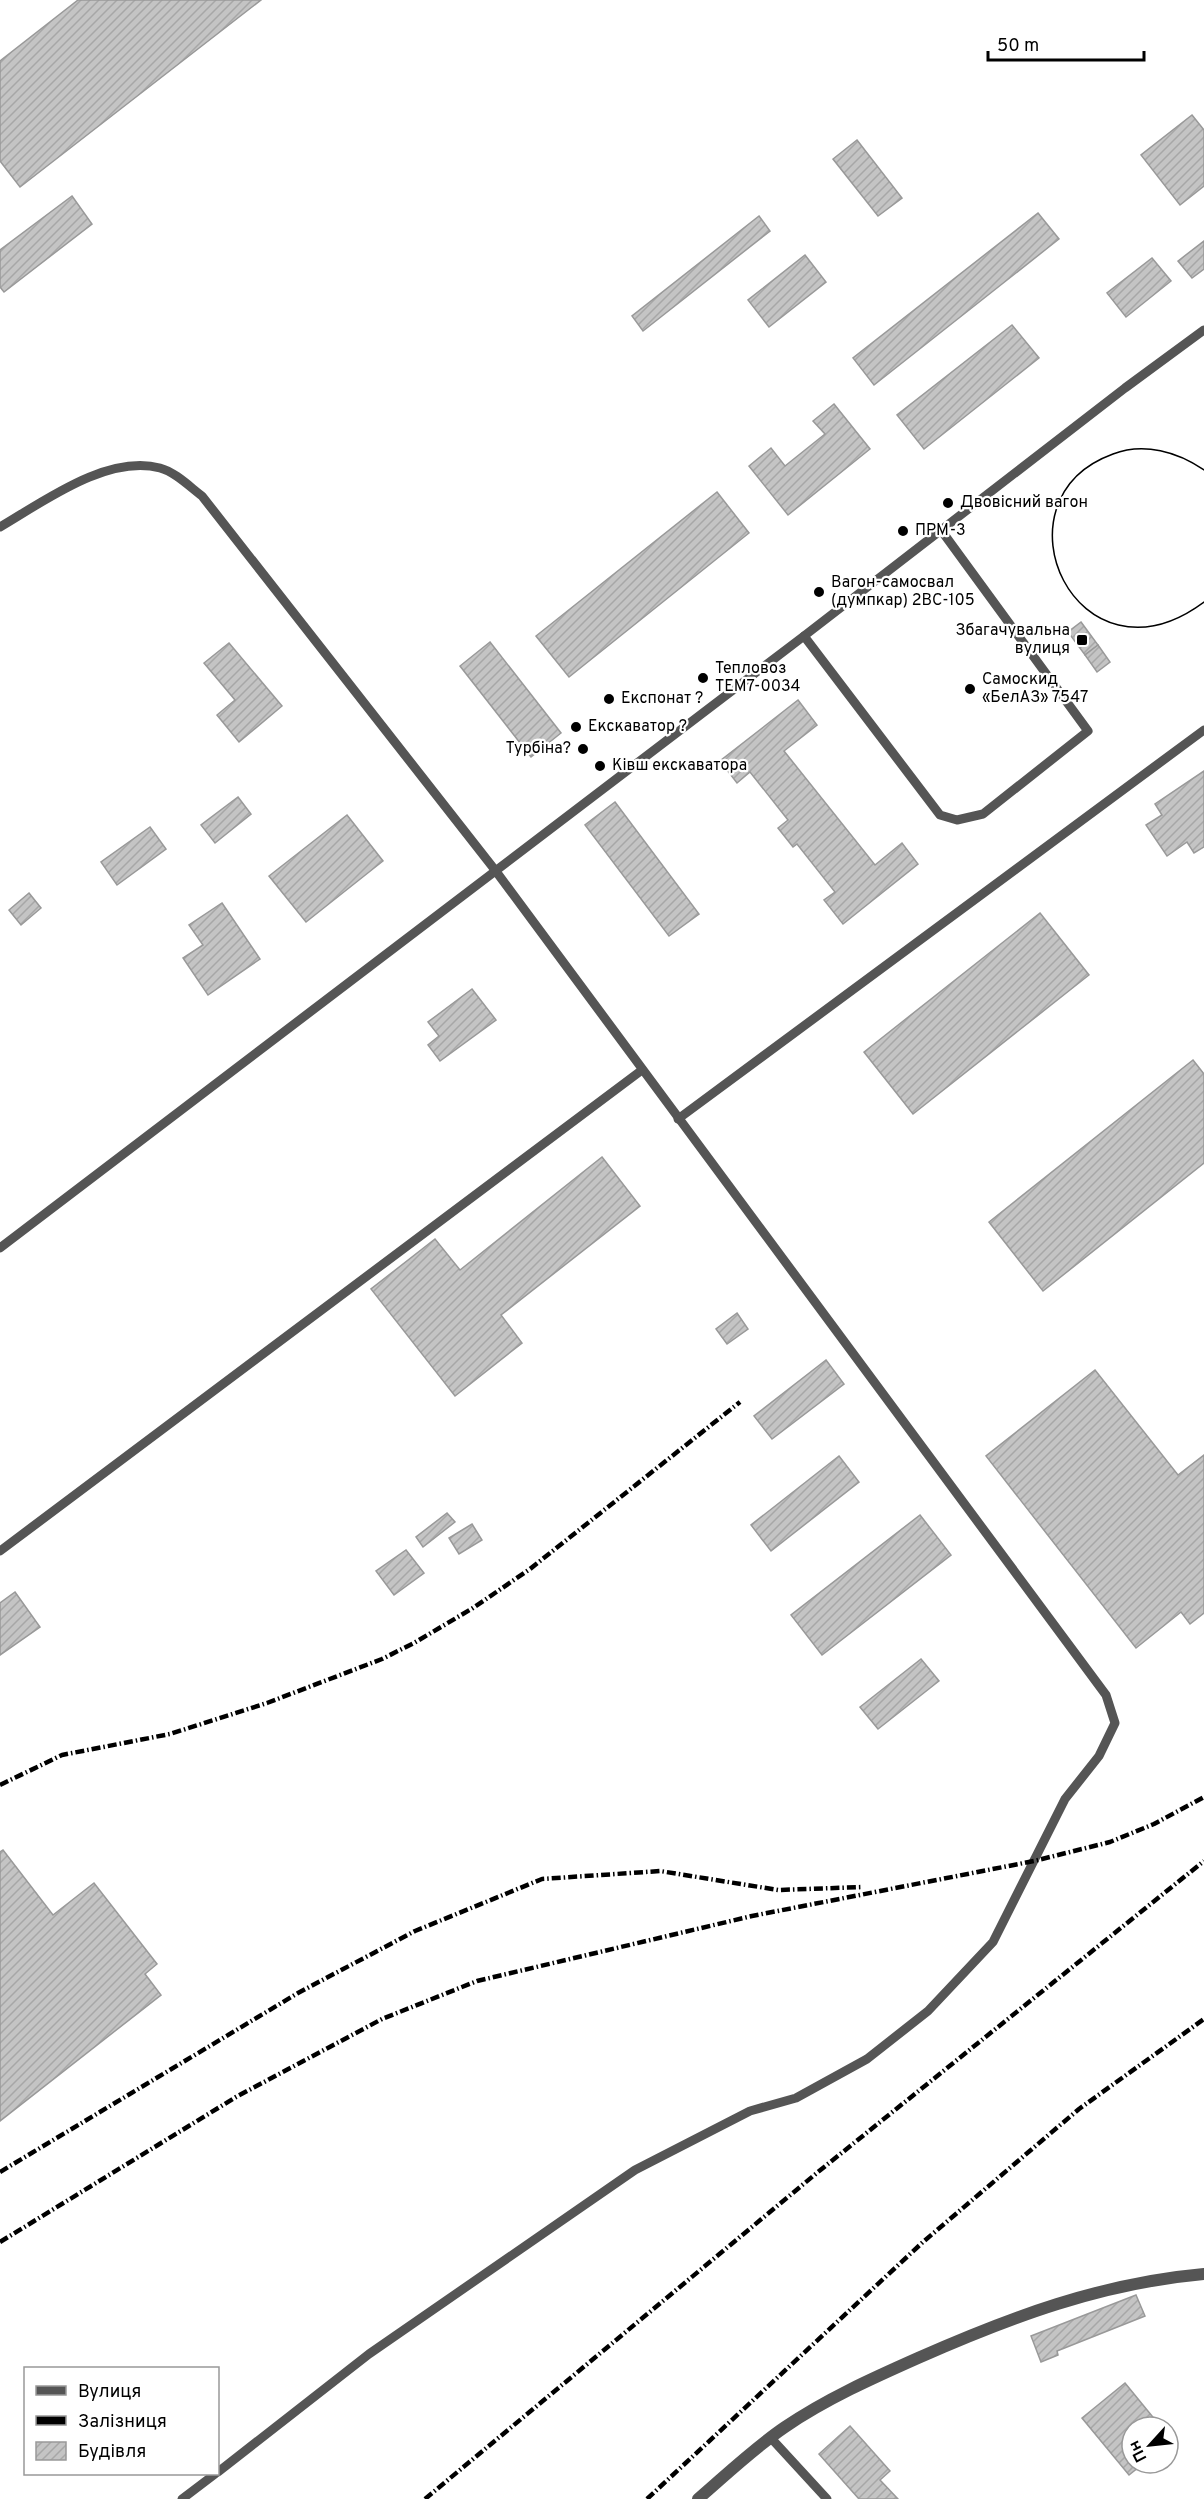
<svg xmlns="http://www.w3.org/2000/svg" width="1204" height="2499" font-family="Overpass,sans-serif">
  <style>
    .building { fill: url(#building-hatch); stroke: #999; stroke-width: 1.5 }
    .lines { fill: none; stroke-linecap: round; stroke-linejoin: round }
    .service { stroke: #555; stroke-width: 9 }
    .minor { stroke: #555; stroke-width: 12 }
    .tram { stroke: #000; stroke-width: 1.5 }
    .rail { stroke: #000; stroke-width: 4.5; stroke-dasharray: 9 3 1.5 3; stroke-linecap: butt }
    .poi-dot { fill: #000; stroke: #fff; stroke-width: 2 }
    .labels { text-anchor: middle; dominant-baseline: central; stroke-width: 4.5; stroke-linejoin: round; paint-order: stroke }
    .poi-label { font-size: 16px; fill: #000; stroke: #fff; text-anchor: start }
  </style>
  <defs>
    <pattern id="building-hatch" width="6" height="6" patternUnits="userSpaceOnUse" patternTransform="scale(1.5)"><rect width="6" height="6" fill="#c4c4c4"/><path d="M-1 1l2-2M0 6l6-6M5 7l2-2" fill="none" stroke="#a7a7a7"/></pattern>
  </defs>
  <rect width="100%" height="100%" fill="#fff"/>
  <g class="building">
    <path d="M78,0H261L20,187L0,161V61Z"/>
    <path d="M1192,115L1204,130V186L1180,205L1141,155Z"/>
    <path d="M857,140L902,198L878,216L833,159Z"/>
    <path d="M72,196L92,224L4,292L0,287V250Z"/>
    <path d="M1038,213L1059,239L874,385L853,358Z"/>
    <path d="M759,216L770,231L643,331L632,316Z"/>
    <path d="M1204,241V269L1192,278L1178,261Z"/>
    <path d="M805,255L826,282L769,327L748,300Z"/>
    <path d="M1152,258L1171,281L1126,317L1107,293Z"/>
    <path d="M1012,325L1039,358L924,449L897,415Z"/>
    <path d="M834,404L870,449L788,515L749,466L771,448L785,466L825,434L813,421Z"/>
    <path d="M717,492L749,533L569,677L536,636Z"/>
    <path d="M1081,622L1098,645L1085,655L1068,632Z"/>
    <path d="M490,642L561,733L531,757L460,666Z"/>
    <path d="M229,643L282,706L239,742L217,715L235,700L204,663Z"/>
    <path d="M1098,645L1110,662L1097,672L1085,655Z"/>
    <path d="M798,700L817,725L784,751L875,865L902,843L918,864L843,924L824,900L835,892L797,844L793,847L778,828L788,820L750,772L737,783L720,761Z"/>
    <path d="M1204,771V847L1194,853L1187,842L1167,856L1146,825L1162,815L1155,804Z"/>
    <path d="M238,797L251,814L215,843L201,825Z"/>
    <path d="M615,802L699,914L669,936L585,825Z"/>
    <path d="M347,815L383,861L306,922L269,876Z"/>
    <path d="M150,827L166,849L117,885L101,862Z"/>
    <path d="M29,893L41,908L21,925L9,910Z"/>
    <path d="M222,903L260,959L208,995L183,958L203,945L189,925Z"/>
    <path d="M1040,913L1089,975L913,1114L864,1052Z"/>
    <path d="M472,989L496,1020L440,1061L428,1045L439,1036L428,1022Z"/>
    <path d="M1193,1060L1204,1074V1163L1043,1291L989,1222Z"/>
    <path d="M602,1157L640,1206L501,1315L522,1343L455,1396L371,1289L435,1239L460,1270Z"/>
    <path d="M737,1313L748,1329L727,1344L716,1329Z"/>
    <path d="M826,1360L844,1384L772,1439L754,1416Z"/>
    <path d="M1095,1370L1178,1475L1204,1455V1613L1190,1624L1181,1612L1136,1648L986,1456Z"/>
    <path d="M839,1456L859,1482L771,1551L751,1525Z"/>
    <path d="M447,1513L455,1522L423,1547L416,1537Z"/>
    <path d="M920,1515L951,1555L822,1655L791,1615Z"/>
    <path d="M472,1524L482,1540L459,1554L449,1538Z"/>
    <path d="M406,1550L424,1573L394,1595L376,1571Z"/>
    <path d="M15,1592L40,1627L0,1655V1603Z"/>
    <path d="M921,1659L939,1681L878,1729L860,1707Z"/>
    <path d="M3,1850L53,1915L94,1883L157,1964L145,1974L161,1995L0,2121V1852Z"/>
    <path d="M1136,2295L1145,2316L1057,2351L1058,2355L1041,2362L1031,2336Z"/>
    <path d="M1125,2383L1161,2427H1132V2463H1144L1129,2475L1082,2418Z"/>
    <path d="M850,2426L890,2471L880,2480L898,2499H859L819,2454Z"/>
  </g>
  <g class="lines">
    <g class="service">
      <path d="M0,527C43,502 107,454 160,468C175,472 190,487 202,496L495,870L1106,1695L1115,1723L1099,1756L1065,1799L993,1942L928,2011L867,2059L796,2098L750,2111L635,2170L369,2354L218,2472"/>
      <path d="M804,636L940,815L957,820L983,814L1088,731L941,530"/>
      <path d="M678,1119L1204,730"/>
      <path d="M0,1248L804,636L1125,388L1204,330"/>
      <path d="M0,1551L642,1070"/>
      <path d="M770,2437L827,2499"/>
      <path d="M182,2499L215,2474"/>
    </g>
    <path class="minor" d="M698,2499C726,2475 754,2448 785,2427C826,2399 873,2378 918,2358C1011,2317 1101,2283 1204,2274"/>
    <path class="tram" d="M1204,470C1178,452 1144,442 1113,454C987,500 1077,696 1204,602"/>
    <g class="rail">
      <path d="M0,1785L62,1755L170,1734L267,1703L382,1659L414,1643L473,1608L530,1569L740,1402"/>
      <path d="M0,2172L298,1993L415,1931L542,1879L660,1871L778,1890L863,1887"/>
      <path d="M0,2242L236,2097L382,2019L477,1981L752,1916L1034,1861L1110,1842L1154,1824L1204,1797"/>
      <path d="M425,2499L818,2172L1204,1861"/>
      <path d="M647,2499L923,2242L1079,2109L1204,2019"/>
    </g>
  </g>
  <g class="poi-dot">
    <circle cx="948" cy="503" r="6"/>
    <circle cx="903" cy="531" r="6"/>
    <circle cx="819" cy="592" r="6"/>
    <rect x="1076" y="634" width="12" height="12" rx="3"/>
    <circle cx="703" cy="678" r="6"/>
    <circle cx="970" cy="689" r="6"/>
    <circle cx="609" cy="699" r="6"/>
    <circle cx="576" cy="727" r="6"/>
    <circle cx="583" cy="749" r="6"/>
    <circle cx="600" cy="766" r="6"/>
  </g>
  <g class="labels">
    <g class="poi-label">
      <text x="960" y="503">Двовісний вагон</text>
      <text x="915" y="531">ПРМ-3</text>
      <text x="831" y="583">Вагон-самосвал<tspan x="831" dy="18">(думпкар) 2ВС-105</tspan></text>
      <text x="1070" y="631" text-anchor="end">Збагачувальна<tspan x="1070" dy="18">вулиця</tspan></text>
      <text x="715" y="669">Тепловоз<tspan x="715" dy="18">ТЕМ7-0034</tspan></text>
      <text x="982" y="680">Самоскид<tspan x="982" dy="18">«БелАЗ» 7547</tspan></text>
      <text x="621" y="699">Експонат ?</text>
      <text x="588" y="727">Екскаватор ?</text>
      <text x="571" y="749" text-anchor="end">Турбіна?</text>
      <text x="612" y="766">Ківш екскаватора</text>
    </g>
  </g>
  <rect x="24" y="2367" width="195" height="108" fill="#ffffff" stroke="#999999" stroke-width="1.5"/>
  <rect x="36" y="2386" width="30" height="9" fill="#555555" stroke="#999999" stroke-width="1.5"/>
  <text x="78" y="2397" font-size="18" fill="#000000">Вулиця</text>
  <rect x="36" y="2416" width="30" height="9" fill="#000000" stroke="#999999" stroke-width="1.5"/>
  <text x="78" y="2427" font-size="18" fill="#000000">Залізниця</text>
  <rect x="36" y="2442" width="30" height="18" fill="url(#building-hatch)" stroke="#999999" stroke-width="1.5"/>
  <text x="78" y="2457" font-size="18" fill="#000000">Будівля</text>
  <g transform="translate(1150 2445) rotate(243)"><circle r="28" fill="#ffffff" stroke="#999999" stroke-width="1.5"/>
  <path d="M0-4.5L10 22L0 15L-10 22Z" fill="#000000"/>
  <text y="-9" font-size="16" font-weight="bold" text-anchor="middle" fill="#000000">Пн</text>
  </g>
  <path d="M988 51v9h156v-9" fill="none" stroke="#000000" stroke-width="3"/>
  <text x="997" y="51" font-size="18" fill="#000000" stroke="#ffffff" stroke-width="4.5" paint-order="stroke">50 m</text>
</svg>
